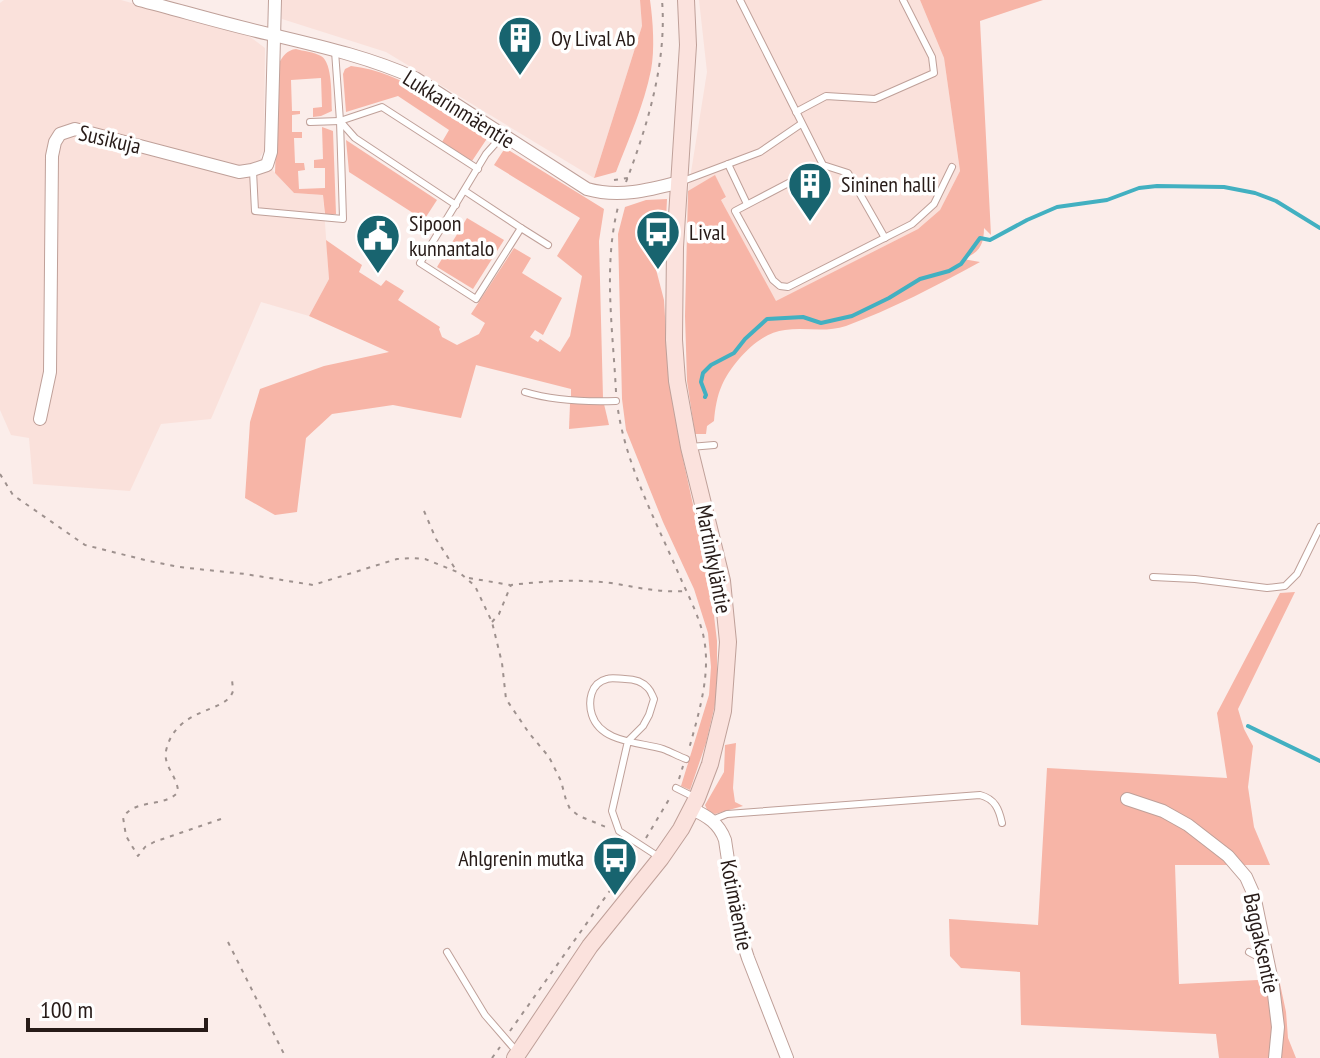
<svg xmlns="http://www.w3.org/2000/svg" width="1320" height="1058" font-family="'PT Sans Narrow',sans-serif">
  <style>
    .built { fill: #fae1db }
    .green { fill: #f7b5a7 }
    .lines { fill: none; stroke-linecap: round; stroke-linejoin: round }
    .stream { stroke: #42b0c1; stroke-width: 4 }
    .lane-casing { stroke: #bfa099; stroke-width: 8 }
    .street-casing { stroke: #bfa099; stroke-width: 14 }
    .secondary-casing { stroke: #bfa099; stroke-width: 18 }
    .path { stroke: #9e918e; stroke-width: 2; stroke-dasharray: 4 6; stroke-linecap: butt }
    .lane { stroke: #fff; stroke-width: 6 }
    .street { stroke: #fff; stroke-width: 12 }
    .secondary { stroke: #fbe2dd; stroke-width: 16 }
    .labels { text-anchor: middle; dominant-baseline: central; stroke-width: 7; stroke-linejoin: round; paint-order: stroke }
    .poi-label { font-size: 22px; fill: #271b18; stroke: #fff; text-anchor: start }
    .street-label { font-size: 22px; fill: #271b18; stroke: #fff }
  </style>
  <rect width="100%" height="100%" fill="#fbedea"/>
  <g class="built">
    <path d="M4,0H121L249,36L265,48L264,151L260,157L294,193L323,195L329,279L309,316L261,302L211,419L161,424L130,491L33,484L29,438L11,435L0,410V3Z"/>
    <path d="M282,0H640L642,26L594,178L386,52L282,19Z"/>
    <path d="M699,0H920L944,58L960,171L940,210L918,229L776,302L721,200L726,198L715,176L688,191L707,72Z"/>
  </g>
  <g class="green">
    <path d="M640,0H650C653,21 655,50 651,70C644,105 629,138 616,172L594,178L642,26Z"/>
    <path d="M920,0H1043L980,21L991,235L984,228C984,245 979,253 963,259L980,262C936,286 892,309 846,326C825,333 806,327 785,330C759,332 732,363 722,385C717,396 715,409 714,421L707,426L706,434H695L687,381L685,316L688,191L715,175L726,197L721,200L776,301L918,229L940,210L960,171L944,58Z"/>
    <path d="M296,49C303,51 314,52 321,56C333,63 331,97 332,111L321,116L313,117V108L322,107L321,78L291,80L292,111H300V114L292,115V132H302V138H294L295,163H304L305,170L298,171L299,189L325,188V168H314V160L323,159L322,127L333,131L336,214H325L323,195L294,193L275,173L279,63C283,56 287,50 296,49Z"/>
    <path d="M351,66C404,72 445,108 488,137L472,161L442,142L449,130L398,96L346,112L343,74L345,69Z"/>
    <path d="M346,140L437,200L424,220L349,172Z"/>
    <path d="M505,148L604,209L599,241L603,398H571V389L476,365L461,418L393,405L332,414L306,438L297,512L275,515L245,498L250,422L260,389L324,366L389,352L309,316L329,279L326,240L362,265L359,272L381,286L386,280L404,291L398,300L440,327L439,329L442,337L457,345L479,334L485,323L471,314L514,248L531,258L522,273L562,298L543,335L535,330L530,337L538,342L540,339L560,352L570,336L582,276L557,256L580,218L494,165Z"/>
    <path d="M667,199L666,220L652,254L664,300L669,383L681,450L710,582L717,641V696L706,743L690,790L681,786L709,695L711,667L708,633L694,589L663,522L626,430L622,399L618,234L625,207L646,200Z"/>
    <path d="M467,218L504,240L473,289L437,267Z"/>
    <path d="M570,404H604L609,425L569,429Z"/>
    <path d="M1295,592L1238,709L1244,729L1253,746L1248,787L1254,827L1270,865H1175L1179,984L1279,979L1286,1012L1288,1038L1296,1058H1219L1216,1034L1021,1025L1020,972L961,968L950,956L949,919L1038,925L1047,768L1227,778L1217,713L1280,593Z"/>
    <path d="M736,743L733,788L735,802L743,806L715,814L708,812L705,805L724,772L725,745Z"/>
  </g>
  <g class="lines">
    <g class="stream">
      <path d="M705,397L706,395L701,382L703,373L711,365L734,353L745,339L767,319L803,317L821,323L852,316L889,298L920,279L949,271L961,264L980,238L990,240L1027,220L1057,207L1107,200L1139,188L1157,186L1224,187L1255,193L1276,201L1320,228"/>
      <path d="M1248,726L1320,761"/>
    </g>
    <g class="lane-casing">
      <g id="lane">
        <path d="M740,0L823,165L848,173L885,238"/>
        <path d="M796,112L826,96L875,99L934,73L932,57L903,0"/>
        <path d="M310,122L340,121"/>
        <path d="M728,164L747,204"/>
        <path d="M823,165L735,211L773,280L780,286L788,287L912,224L934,204L952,167"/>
        <path d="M253,171L255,211L343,219L340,121L335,51"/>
        <path d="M683,181L760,152L801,124"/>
        <path d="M465,191L521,228L476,299L420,263L486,154L503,135"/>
        <path d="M456,205L355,138L340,121L382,107L478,169"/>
        <path d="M521,228L548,245"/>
        <path d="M525,392C554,401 585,402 616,401"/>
        <path d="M690,447L714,445"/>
        <path d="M1153,577L1195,579L1267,588L1285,586L1297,574L1320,527"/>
        <path d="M676,788L694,797"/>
        <path d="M712,820L727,814L980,795C995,799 999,809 1002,823"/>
        <path d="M659,857L619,831L612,811L628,741L643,726L649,715L654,699C652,695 651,691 648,688C642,681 633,679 625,679C619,679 612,677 607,679C590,683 588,702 592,715C601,743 640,742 663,749C671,752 678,756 686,759"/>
        <path d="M447,952L485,1015L518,1053"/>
        <path d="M1249,952L1266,961"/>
      </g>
    </g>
    <g class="street-casing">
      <g id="street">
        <path d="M139,0C182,11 225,24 269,34C319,46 369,57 415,78L587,189C619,198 649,190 680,182"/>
        <path d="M40,419L50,372L52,156L55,142L60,134L75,129L239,172L252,170L267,165L271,152L275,0"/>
        <path d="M1127,799L1163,811L1188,825L1228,856L1246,877L1254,895L1273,986L1278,1027L1275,1058"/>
        <path d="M692,809C707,816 719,823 725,840L738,927L748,958L787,1058"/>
      </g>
    </g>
    <g class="secondary-casing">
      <path id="secondary" d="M515,1058L590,946L661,858L681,829L697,798L710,764L723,711L728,642L722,581L689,447L677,381L674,340L675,247L688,45L686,0"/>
    </g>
    <g class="path">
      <path d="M614,180L628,178"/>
      <path d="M626,182C648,124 667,62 662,0"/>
      <path d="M616,392C613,331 603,266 618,207"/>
      <path d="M618,410C627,468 657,523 680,577C688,595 698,614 703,634C712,672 699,712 689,749"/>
      <path d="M0,474L13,495L85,545L149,561L179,567L245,574L313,585L397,559L412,558L425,559L460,573L475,586L492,622L502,663L506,699L529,733L549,757L561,781L566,800L570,809L579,816L606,827"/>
      <path d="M424,511L436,539L456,570"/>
      <path d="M469,578L510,585"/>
      <path d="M492,622L499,614L511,585C545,581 578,579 611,583C636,587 660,593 685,591"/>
      <path d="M679,779L683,766"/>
      <path d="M221,819L154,842L145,847L138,856L126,836L123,817C137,798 164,808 178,792C178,777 163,766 166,751C176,706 226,714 233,691C233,688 232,681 232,679"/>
      <path d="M646,838L671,796"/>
      <path d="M228,942L286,1058"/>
      <path d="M510,1031L636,854"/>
      <path d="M492,1058L500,1047"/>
    </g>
    <use href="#lane" class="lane"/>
    <use href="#street" class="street"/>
    <use href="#secondary" class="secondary"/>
  </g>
  <defs>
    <g id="building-pin" transform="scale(2.3)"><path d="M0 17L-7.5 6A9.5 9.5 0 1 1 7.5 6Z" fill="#18646f" stroke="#fff"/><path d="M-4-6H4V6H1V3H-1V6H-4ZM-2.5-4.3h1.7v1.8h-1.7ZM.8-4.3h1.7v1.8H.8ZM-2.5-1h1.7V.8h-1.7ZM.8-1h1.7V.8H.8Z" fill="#fff"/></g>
    <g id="bus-pin" transform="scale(2.3)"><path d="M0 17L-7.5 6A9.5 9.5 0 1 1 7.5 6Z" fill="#18646f" stroke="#fff"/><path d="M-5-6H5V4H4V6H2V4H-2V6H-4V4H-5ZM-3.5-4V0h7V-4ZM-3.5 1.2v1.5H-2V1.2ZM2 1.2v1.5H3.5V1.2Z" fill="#fff"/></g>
    <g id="civic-pin" transform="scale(2.3)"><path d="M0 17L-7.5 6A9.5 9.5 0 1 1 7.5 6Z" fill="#18646f" stroke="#fff"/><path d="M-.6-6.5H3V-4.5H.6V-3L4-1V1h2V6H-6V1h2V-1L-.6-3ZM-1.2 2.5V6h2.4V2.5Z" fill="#fff"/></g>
  </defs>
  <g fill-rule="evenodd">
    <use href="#building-pin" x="520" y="38"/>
    <use href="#building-pin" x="810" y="184"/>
    <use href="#bus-pin" x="658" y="232"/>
    <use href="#civic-pin" x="378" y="236"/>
    <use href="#bus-pin" x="615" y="858"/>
  </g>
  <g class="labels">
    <g class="poi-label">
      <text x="551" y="38">Oy Lival Ab</text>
      <text x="841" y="184">Sininen halli</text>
      <text x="409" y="223">Sipoon<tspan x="409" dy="25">kunnantalo</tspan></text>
      <text x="689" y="232">Lival</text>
      <text x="584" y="858" text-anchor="end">Ahlgrenin mutka</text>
    </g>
    <g class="street-label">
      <text transform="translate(459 109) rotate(32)">Lukkarinmäentie</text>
      <text transform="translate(110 139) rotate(13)">Susikuja</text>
      <text transform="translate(714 559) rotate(79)">Martinkyläntie</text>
      <text transform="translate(737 905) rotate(79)">Kotimäentie</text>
      <text transform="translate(1262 943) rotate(78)">Baggaksentie</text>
    </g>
  </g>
  <path d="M28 1018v12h178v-12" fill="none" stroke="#271b18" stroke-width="4"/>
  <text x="40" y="1018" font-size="24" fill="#271b18" stroke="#ffffff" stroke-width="6" paint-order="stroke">100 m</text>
</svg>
